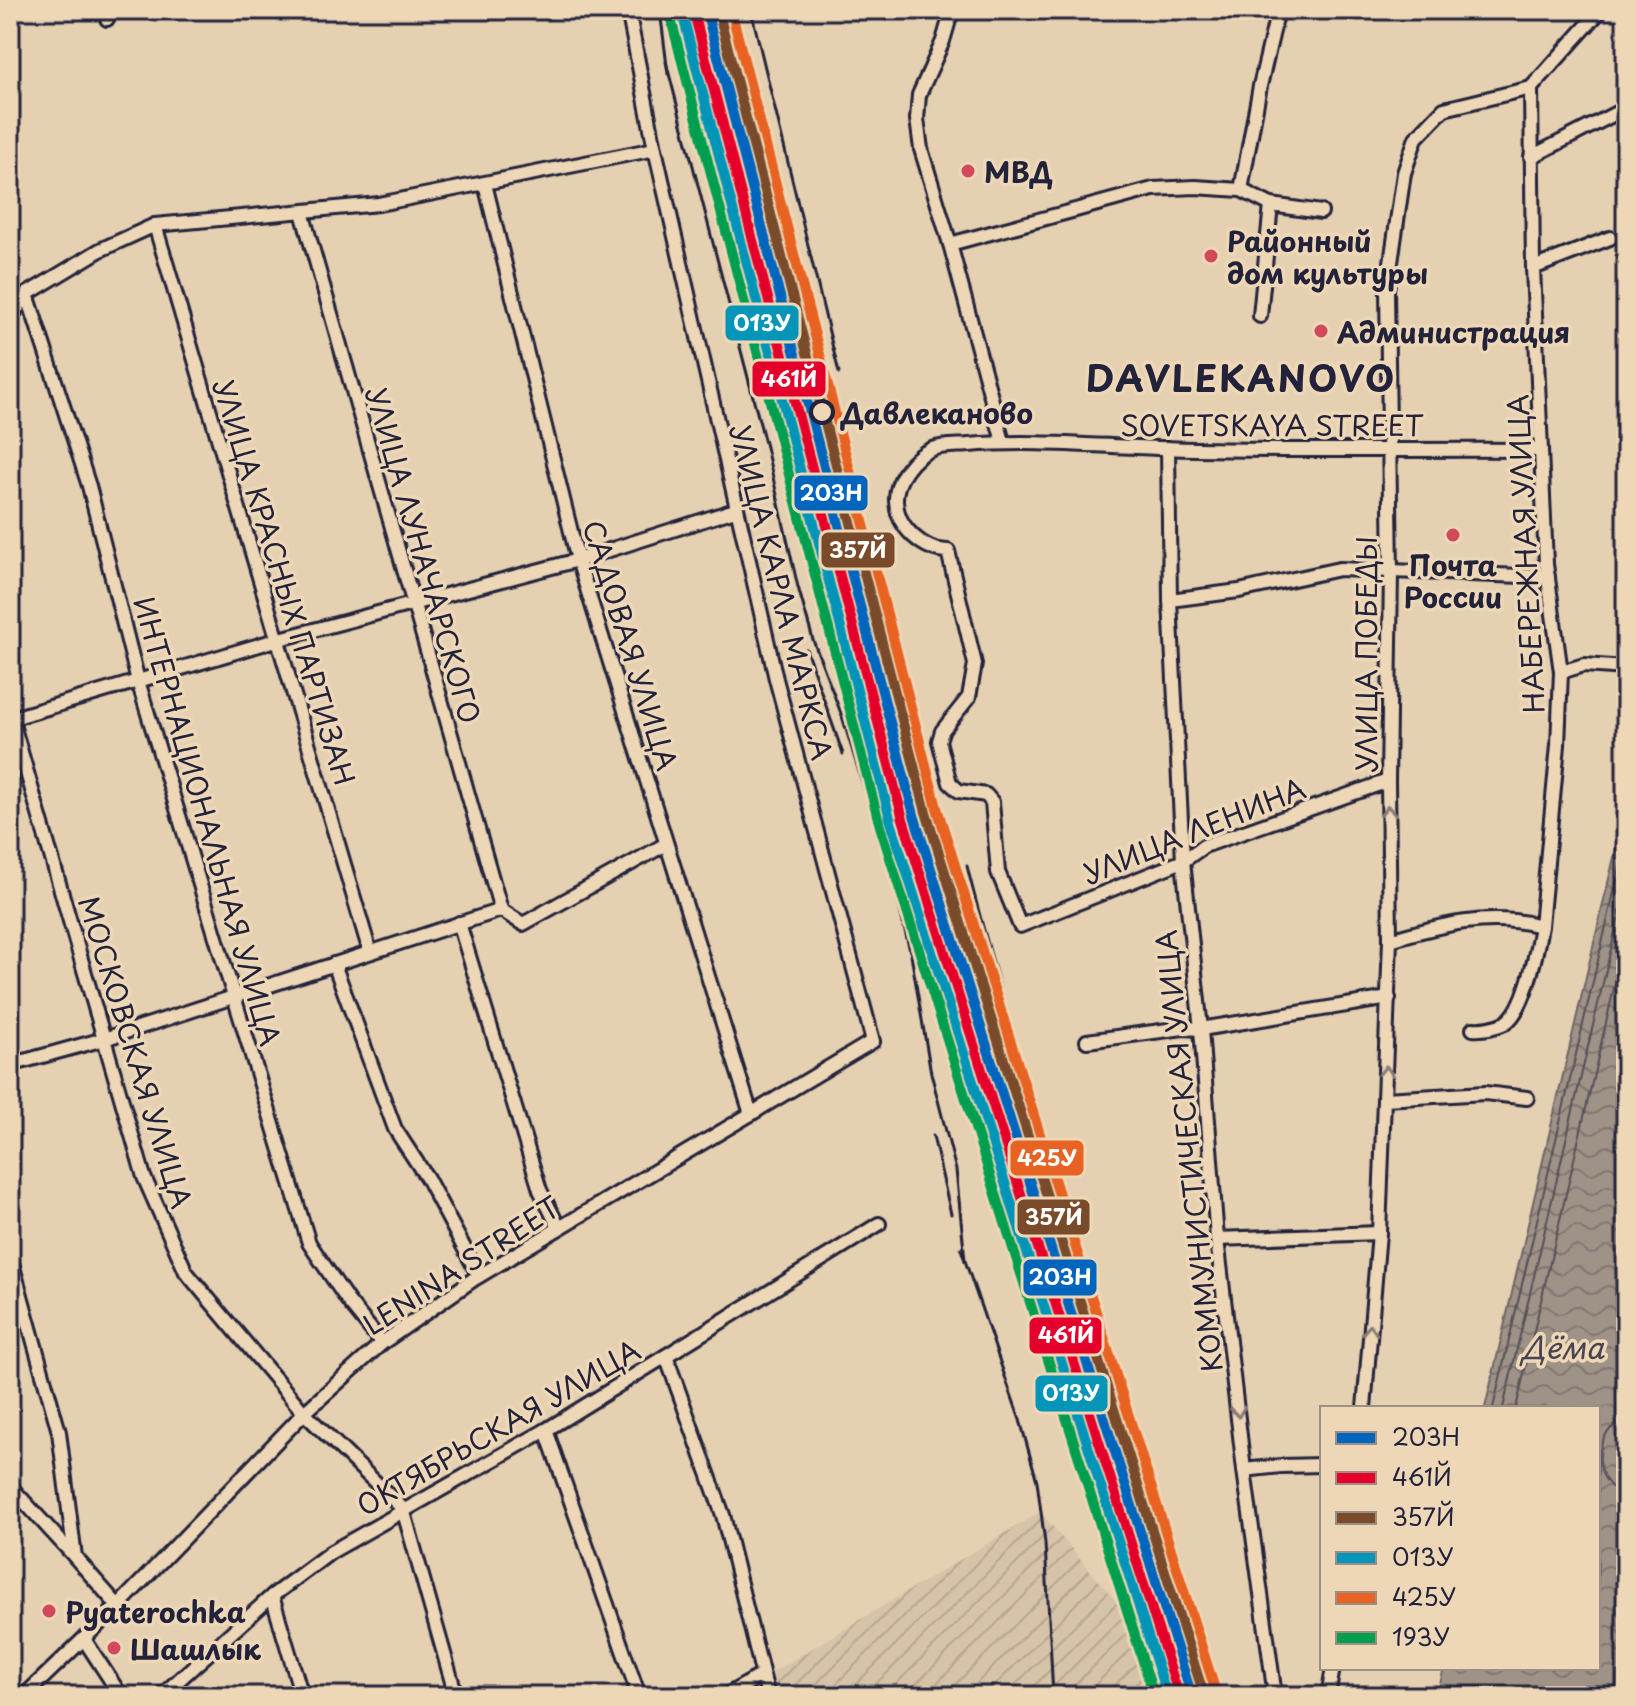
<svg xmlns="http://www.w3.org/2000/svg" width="1636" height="1706" font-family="'Playpen Sans',sans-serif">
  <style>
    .industrial { fill: url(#industrial-furrows) }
    .water { fill: url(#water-waves); stroke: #6d6569; stroke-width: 2 }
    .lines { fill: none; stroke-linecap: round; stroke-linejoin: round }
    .shore { stroke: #544f59; stroke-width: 2 }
    .minor-casing { stroke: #22223b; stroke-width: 18 }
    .minor { stroke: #edd7b6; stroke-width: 12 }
    .rail { stroke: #22223b; stroke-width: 3 }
    .rail-1-casing { stroke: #edd7b6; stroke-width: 16 }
    .rail-2-casing { stroke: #edd7b6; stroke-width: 16 }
    .rail-3-casing { stroke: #edd7b6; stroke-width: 16 }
    .rail-4-casing { stroke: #edd7b6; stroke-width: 16 }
    .rail-5-casing { stroke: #edd7b6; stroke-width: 16 }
    .rail-6-casing { stroke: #edd7b6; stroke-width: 16 }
    .rail-1 { stroke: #0065bd; stroke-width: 10 }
    .rail-2 { stroke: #e4002b; stroke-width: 10 }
    .rail-3 { stroke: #7a4b2a; stroke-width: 10 }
    .rail-4 { stroke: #0595b8; stroke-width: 10 }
    .rail-5 { stroke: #e86223; stroke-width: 10 }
    .rail-6 { stroke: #029f50; stroke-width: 10 }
    .oneway { stroke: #887c78 }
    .poi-dot { fill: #d1495b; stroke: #edd7b6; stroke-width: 3 }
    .stop-dot { fill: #edd7b6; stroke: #22223b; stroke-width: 4 }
    .labels { text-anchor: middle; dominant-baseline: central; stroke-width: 7; stroke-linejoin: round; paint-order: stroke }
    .poi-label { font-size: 28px; font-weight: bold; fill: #22223b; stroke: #edd7b6; text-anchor: start }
    .stop-label { font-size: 28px; font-weight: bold; fill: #22223b; stroke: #edd7b6; text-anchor: start }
    .street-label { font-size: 28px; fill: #22223b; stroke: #edd7b6 }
    .water-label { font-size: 30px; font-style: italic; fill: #484452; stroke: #edd7b6 }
    .district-label { font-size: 36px; font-weight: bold; letter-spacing: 2px; fill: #22223b; stroke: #edd7b6 }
    .line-badge { stroke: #edd7b6; stroke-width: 3 }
    .badge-label { font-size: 22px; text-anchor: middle; font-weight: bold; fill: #fff }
  </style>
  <defs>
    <pattern id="industrial-furrows" width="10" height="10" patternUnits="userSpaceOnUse" patternTransform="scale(2)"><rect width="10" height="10" fill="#d6c3a8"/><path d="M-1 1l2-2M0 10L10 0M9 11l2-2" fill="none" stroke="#b7a792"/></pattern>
    <pattern id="water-waves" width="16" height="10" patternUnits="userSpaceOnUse" patternTransform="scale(2)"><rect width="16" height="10" fill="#9f9287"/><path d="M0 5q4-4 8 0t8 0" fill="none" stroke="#817770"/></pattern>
  </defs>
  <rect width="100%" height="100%" fill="#e5d0b1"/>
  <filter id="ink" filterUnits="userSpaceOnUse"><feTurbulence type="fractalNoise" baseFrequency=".0125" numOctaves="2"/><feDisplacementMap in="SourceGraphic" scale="16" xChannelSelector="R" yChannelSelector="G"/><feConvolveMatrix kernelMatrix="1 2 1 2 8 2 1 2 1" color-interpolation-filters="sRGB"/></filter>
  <g filter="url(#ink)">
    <path class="industrial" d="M1040,1512L1136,1624L1150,1696H775L773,1672Z"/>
    <path class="water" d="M1626,806V1422L1618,1464L1626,1480V1696H1437L1444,1668H1598V1408H1485Z"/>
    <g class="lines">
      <g class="shore">
        <path d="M1493,1408L1626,841"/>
        <path d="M1503,1408L1626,885"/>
        <path d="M1516,1408L1626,937"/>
        <path d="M1626,1422C1592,1424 1590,1490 1626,1492"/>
      </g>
      <g class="minor-casing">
        <g id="minor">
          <path d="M104,10L107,19"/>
          <path d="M952,10L943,41L919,95L917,119L921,149L950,244L1003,442"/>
          <path d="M1531,157L1626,108"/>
          <path d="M485,184L578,560L751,1114"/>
          <path d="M1241,190L1260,86L1278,10"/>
          <path d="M302,212L501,910"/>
          <path d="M155,225L370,952"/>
          <path d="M950,244L1153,189L1195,187L1241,190L1271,205L1321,212"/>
          <path d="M1533,268L1610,238"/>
          <path d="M27,294L89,486L138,681L309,1243L348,1301L382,1343"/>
          <path d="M1260,316L1271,205"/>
          <path d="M10,319L27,294L100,250L155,225L379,204L655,149"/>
          <path d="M1168,448L1170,600L1183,861L1201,1029L1217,1239L1244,1470L1275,1696"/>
          <path d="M1170,600L1239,591L1339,569L1548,577"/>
          <path d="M1561,672L1584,665L1626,668"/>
          <path d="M10,714L144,1177L186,1272L304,1413L403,1509L456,1696"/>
          <path d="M10,719L276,640L578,560L735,510"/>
          <path d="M1388,781L1204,846L1183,861L1020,926L998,872L992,802L986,795L959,791L950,783L939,741L942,731L969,697L975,664L948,551C924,551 897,528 896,501C895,480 913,457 932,449C943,445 957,446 969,445C1031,440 1095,446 1157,448C1285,452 1413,449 1541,450"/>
          <path d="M459,923L540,1190L559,1228"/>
          <path d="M1390,940C1440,925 1489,912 1541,926"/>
          <path d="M334,964L395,1129L427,1178L479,1276"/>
          <path d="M1473,1029C1483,1030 1497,1027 1505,1023C1526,1010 1537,949 1541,926L1558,745L1561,672L1546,564L1533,268L1531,88"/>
          <path d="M1087,1041L1183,1028L1201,1029L1389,998"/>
          <path d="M10,1065L104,1039L501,910L523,924L666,844"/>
          <path d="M1385,1099L1485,1093L1527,1098"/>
          <path d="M1217,1239L1379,1233"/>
          <path d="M10,1256L59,1432L75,1557L118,1606"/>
          <path d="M666,1356L723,1515L768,1696"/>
          <path d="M1364,1408L1379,1233L1390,940L1388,781L1391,573L1387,290L1404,173L1416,138L1444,109L1531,88L1601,10"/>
          <path d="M546,1430L639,1696"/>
          <path d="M1244,1470L1281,1466L1322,1465"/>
          <path d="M10,1486L75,1557"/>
          <path d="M272,1596L302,1696"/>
          <path d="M84,1639L121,1696"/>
          <path d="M24,1696L118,1606L304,1413L382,1343L474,1279L873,1041L776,679L655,149L628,10"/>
          <path d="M161,1696L272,1596L331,1552L546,1430L879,1224"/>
          <path d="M725,1696L762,1675"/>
          <path d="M1328,1696L1333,1668"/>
        </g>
      </g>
      <use href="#minor" class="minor"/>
      <g class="rail">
        <path d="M660,10L668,74"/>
        <path d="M677,10L684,38"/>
        <path d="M751,10L839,373"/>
        <path d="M690,23L902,858"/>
        <path d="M666,62L766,447L798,587L813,640L842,716L895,892L911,955L931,1073L956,1170L965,1260"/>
        <path d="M806,649L843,754"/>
        <path d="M891,847L967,1016L982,1060L1064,1360L1175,1696"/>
        <path d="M967,866C981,924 999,980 1014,1038C1036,1114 1054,1192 1072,1269"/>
        <path d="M933,1136L951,1214"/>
        <path d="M1034,1199L1045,1254"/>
        <path d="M961,1249L1020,1420L1037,1481L1045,1543L1053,1696"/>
        <path d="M1070,1261L1146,1502"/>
      </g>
      <g class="rail-1-casing">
        <path id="rail-1" d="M706,10L914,815L1192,1696"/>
      </g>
      <g class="rail-2-casing">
        <path id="rail-2" d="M694,13L903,819L1179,1696"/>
      </g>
      <g class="rail-3-casing">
        <path id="rail-3" d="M718,10L926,812L1203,1692"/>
      </g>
      <g class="rail-4-casing">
        <path id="rail-4" d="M683,16L891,822L1167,1696"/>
      </g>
      <g class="rail-5-casing">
        <path id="rail-5" d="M731,10L937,808L1215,1689"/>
      </g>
      <g class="rail-6-casing">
        <path id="rail-6" d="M671,19L880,826L1154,1696"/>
      </g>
      <use href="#rail-1" class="rail-1"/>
      <use href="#rail-2" class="rail-2"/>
      <use href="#rail-3" class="rail-3"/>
      <use href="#rail-4" class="rail-4"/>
      <use href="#rail-5" class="rail-5"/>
      <use href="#rail-6" class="rail-6"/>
    </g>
    <defs><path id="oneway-chevron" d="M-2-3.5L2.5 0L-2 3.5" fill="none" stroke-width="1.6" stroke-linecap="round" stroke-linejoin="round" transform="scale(2)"/></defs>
    <g class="oneway">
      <use href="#oneway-chevron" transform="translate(1388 811) rotate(-91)"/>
      <use href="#oneway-chevron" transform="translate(1386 1071) rotate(-88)"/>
      <use href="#oneway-chevron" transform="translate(1370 1330) rotate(-86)"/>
      <use href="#oneway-chevron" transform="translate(1238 1412) rotate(83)"/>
    </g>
  </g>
  <g class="poi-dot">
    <circle cx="968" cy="171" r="8"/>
    <circle cx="1211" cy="256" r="8"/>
    <circle cx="1321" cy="331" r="8"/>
    <circle cx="1453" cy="535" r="8"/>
    <circle cx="49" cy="1611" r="8"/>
    <circle cx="114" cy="1648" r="8"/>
  </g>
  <circle class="stop-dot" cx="822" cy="412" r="11"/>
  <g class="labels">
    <g class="poi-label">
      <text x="984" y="171">МВД</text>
      <text x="1227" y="240">Районный<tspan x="1227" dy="32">дом культуры</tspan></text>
      <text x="1337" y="331">Администрация</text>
      <text x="1453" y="564" text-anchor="middle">Почта<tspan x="1453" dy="32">России</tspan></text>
      <text x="65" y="1611">Pyaterochka</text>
      <text x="130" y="1648">Шашлык</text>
    </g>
    <g class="stop-label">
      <text x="841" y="412">Давлеканово</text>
    </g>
    <g class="street-label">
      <text x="1272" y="424">SOVETSKAYA STREET</text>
      <text transform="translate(1525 554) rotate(-93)">НАБЕРЕЖНАЯ УЛИЦА</text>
      <text transform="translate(424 555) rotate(74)">УЛИЦА ЛУНАЧАРСКОГО</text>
      <text transform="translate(285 582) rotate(73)">УЛИЦА КРАСНЫХ ПАРТИЗАН</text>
      <text transform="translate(782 592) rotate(76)">УЛИЦА КАРЛА МАРКСА</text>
      <text transform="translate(631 645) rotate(73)">САДОВАЯ УЛИЦА</text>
      <text transform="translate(1365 654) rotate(-90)">УЛИЦА ПОБЕДЫ</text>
      <text transform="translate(208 821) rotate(74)">ИНТЕРНАЦИОНАЛЬНАЯ УЛИЦА</text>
      <text transform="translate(1194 830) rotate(-22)">УЛИЦА ЛЕНИНА</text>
      <text transform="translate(136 1052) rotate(73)">МОСКОВСКАЯ УЛИЦА</text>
      <text transform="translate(1188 1151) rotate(-96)">КОММУНИСТИЧЕСКАЯ УЛИЦА</text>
      <text transform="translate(461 1265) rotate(-33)">LENINA STREET</text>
      <text transform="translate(498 1427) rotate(-30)">ОКТЯБРЬСКАЯ УЛИЦА</text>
    </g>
    <g class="water-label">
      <text x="1563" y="1346">Дёма</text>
    </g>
    <g class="district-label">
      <text x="1241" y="377">DAVLEKANOVO</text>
    </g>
  </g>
  <g class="line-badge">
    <rect x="724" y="304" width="76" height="38" rx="8" fill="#0595b8"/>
    <rect x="751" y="360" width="76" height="38" rx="8" fill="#e4002b"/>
    <rect x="793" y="474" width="76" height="38" rx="8" fill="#0065bd"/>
    <rect x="820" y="531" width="76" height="38" rx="8" fill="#7a4b2a"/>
    <rect x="1009" y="1139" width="76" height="38" rx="8" fill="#e86223"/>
    <rect x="1016" y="1198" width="75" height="38" rx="8" fill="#7a4b2a"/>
    <rect x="1022" y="1258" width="76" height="39" rx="8" fill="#0065bd"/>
    <rect x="1028" y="1316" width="75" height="39" rx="8" fill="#e4002b"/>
    <rect x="1034" y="1374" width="75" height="39" rx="8" fill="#0595b8"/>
  </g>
  <g class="badge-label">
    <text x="762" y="331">013У</text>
    <text x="789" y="387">461Й</text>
    <text x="831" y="501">203Н</text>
    <text x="858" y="558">357Й</text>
    <text x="1047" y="1166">425У</text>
    <text x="1054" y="1225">357Й</text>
    <text x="1060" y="1285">203Н</text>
    <text x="1066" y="1343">461Й</text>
    <text x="1071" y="1401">013У</text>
  </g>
  <rect width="1636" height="1706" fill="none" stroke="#edd7b6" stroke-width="40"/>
  <rect x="20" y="20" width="1596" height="1666" fill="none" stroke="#22223b" stroke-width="3" filter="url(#ink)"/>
  <rect x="1320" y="1406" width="280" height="264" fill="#edd7b6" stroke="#9c8f85" stroke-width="2"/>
  <rect x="1336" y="1432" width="40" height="12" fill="#0065bd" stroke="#9c8f85" stroke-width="2"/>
  <text x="1392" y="1446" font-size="24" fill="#22223b">203Н</text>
  <rect x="1336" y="1472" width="40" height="12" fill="#e4002b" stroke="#9c8f85" stroke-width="2"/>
  <text x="1392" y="1486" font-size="24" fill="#22223b">461Й</text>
  <rect x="1336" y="1512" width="40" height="12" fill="#7a4b2a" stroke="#9c8f85" stroke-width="2"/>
  <text x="1392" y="1526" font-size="24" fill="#22223b">357Й</text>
  <rect x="1336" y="1552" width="40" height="12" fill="#0595b8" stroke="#9c8f85" stroke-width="2"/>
  <text x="1392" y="1566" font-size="24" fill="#22223b">013У</text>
  <rect x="1336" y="1592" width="40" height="12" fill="#e86223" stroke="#9c8f85" stroke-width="2"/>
  <text x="1392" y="1606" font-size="24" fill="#22223b">425У</text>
  <rect x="1336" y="1632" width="40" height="12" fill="#029f50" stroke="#9c8f85" stroke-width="2"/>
  <text x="1392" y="1646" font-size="24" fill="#22223b">193У</text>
</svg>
